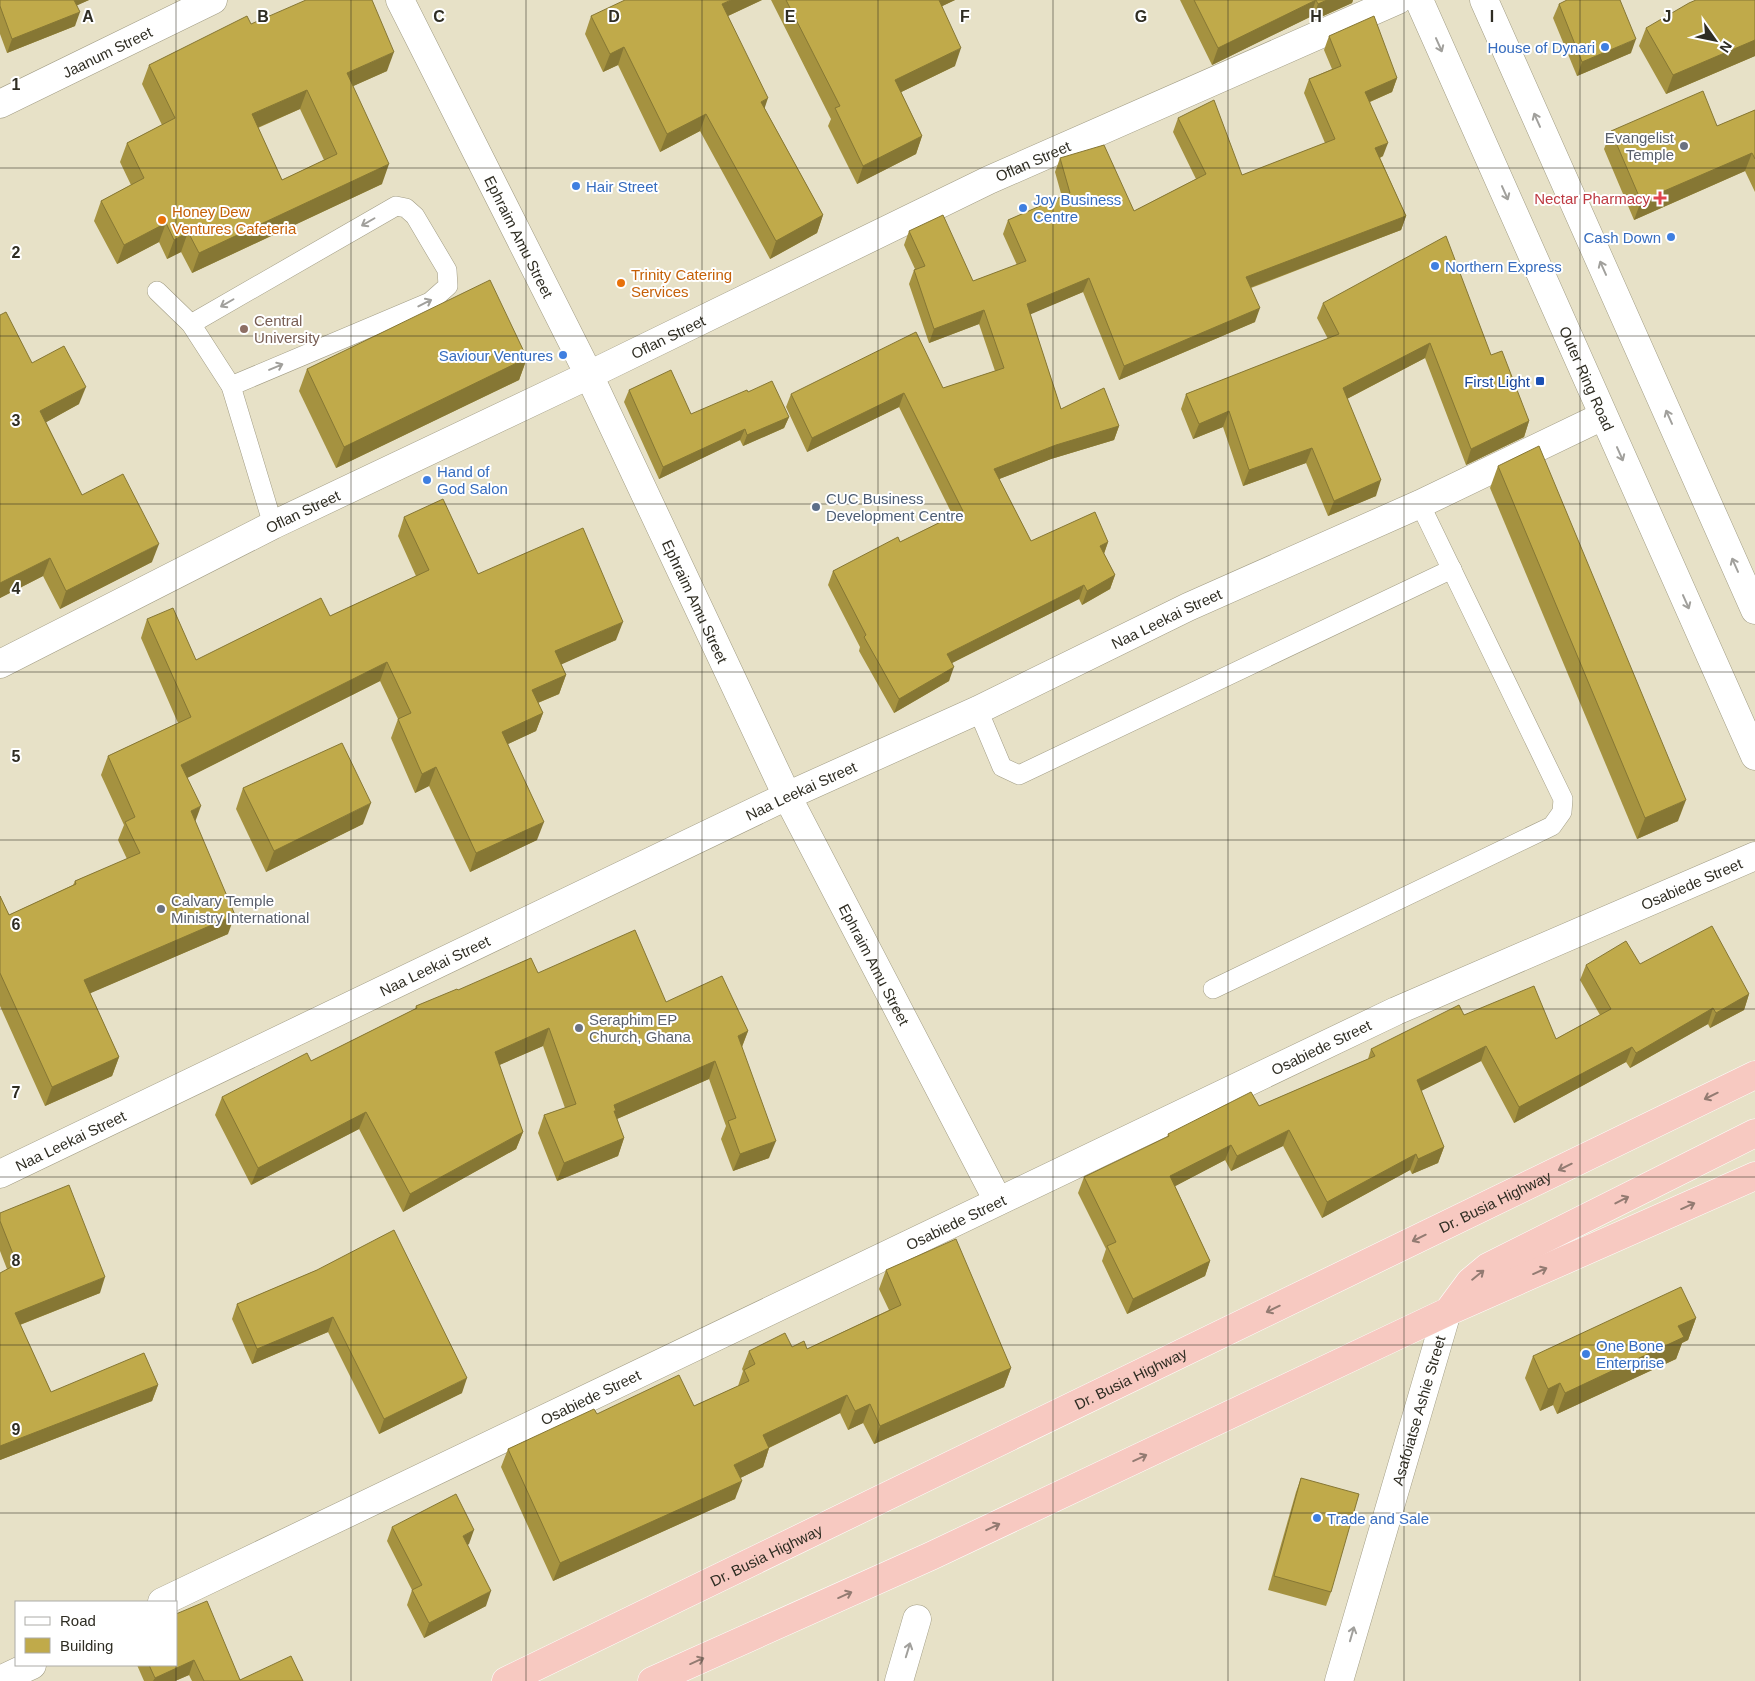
<svg xmlns="http://www.w3.org/2000/svg" width="1755" height="1681" font-family="Helvetica,sans-serif">
  <style>
    .lines { fill: none; stroke-linecap: round; stroke-linejoin: round }
    .lane-casing { stroke: #a19c84; stroke-width: 20 }
    .street-casing { stroke: #a19c84; stroke-width: 29 }
    .secondary-casing { stroke: #a19c84; stroke-width: 29 }
    .highway-casing { stroke: #fff; stroke-width: 29 }
    .lane { stroke: #fff; stroke-width: 19 }
    .street { stroke: #fff; stroke-width: 28 }
    .secondary { stroke: #fff; stroke-width: 28 }
    .highway { stroke: #f7c9c1; stroke-width: 28 }
    .wall { fill: #a59240; fill-rule: evenodd }
    .shaded-wall { fill: #867734 }
    .building { fill: #c0aa4a; stroke: #867734; fill-rule: evenodd }
    .oneway { stroke: #a1a09c }
    .oneway2 { stroke: #937b72 }
    .grid { fill: none; stroke: #2f2d23; stroke-width: 1; stroke-opacity: 0.55 }
    .shop-dot { fill: #3f7fe0; stroke: #fff; stroke-width: 2 }
    .worship-dot { fill: #6b7280; stroke: #fff; stroke-width: 2 }
    .health-dot { fill: #e0444e; stroke: #fff; stroke-width: 2 }
    .food-dot { fill: #e8710a; stroke: #fff; stroke-width: 2 }
    .education-dot { fill: #8d6e63; stroke: #fff; stroke-width: 2 }
    .transit-dot { fill: #1a4fb4; stroke: #fff; stroke-width: 2 }
    .service-dot { fill: #5c6f8a; stroke: #fff; stroke-width: 2 }
    .labels { text-anchor: middle; dominant-baseline: central; stroke-width: 4; stroke-linejoin: round; paint-order: stroke }
    .shop-label { font-size: 15px; fill: #366cbe; stroke: #fff; text-anchor: start }
    .street-label { font-size: 15px; fill: #2f2d23; stroke: #fff }
    .worship-label { font-size: 15px; fill: #5b616d; stroke: #fff; text-anchor: start }
    .health-label { font-size: 15px; fill: #be3a42; stroke: #fff; text-anchor: end }
    .food-label { font-size: 15px; fill: #c56008; stroke: #fff; text-anchor: start }
    .education-label { font-size: 15px; fill: #785e54; stroke: #fff; text-anchor: start }
    .transit-label { font-size: 15px; fill: #164399; stroke: #fff; text-anchor: end }
    .service-label { font-size: 15px; fill: #4e5e75; stroke: #fff; text-anchor: start }
    .grid-label { font-size: 16px; text-anchor: middle; font-weight: bold; fill: #2f2d23; stroke: #fff; stroke-width: 4; stroke-linejoin: round; paint-order: stroke }
  </style>
  <rect width="100%" height="100%" fill="#e7e1c7"/>
  <g class="lines">
    <g class="lane-casing">
      <g id="lane">
        <path d="M157,291L191,324L231,386L273,525"/>
        <path d="M191,324L396,206L406,208L415,216L447,270L448,286L430,302L231,386"/>
        <path d="M978,710L1002,767L1019,775L1452,569"/>
        <path d="M1213,989L1552,826L1562,812L1563,799L1420,504"/>
      </g>
    </g>
    <g class="street-casing">
      <g id="street">
        <path id="s1" d="M400,0L589,375L787,796L998,1201"/>
        <path id="s2" d="M0,104L213,0"/>
        <path id="s3" d="M0,664L273,525L589,375L989,180L1398,0"/>
        <path id="s4" d="M0,1174L787,796L978,710L1188,607L1420,504L1603,416"/>
        <path id="s5" d="M162,1602L1396,1011L1755,856"/>
        <path d="M0,1680L32,1665"/>
        <path d="M899,1681L917,1619"/>
        <path id="s6" d="M1339,1681L1447,1312"/>
      </g>
    </g>
    <g class="secondary-casing">
      <g id="secondary">
        <path id="s7" d="M1419,0L1755,756"/>
        <path d="M1484,0L1755,610"/>
      </g>
    </g>
    <g class="highway-casing">
      <g id="highway">
        <path d="M1450,1309L1470,1282L1488,1267L1755,1133"/>
        <path id="s8" d="M506,1681L1755,1075"/>
        <path d="M652,1681L931,1556L1447,1312L1755,1176"/>
      </g>
    </g>
    <use href="#lane" class="lane"/>
    <use href="#street" class="street"/>
    <use href="#secondary" class="secondary"/>
    <use href="#highway" class="highway"/>
  </g>
  <g class="wall">
    <path d="M0,0H89L77,5L75,26L7,53L0,34Z"/>
    <path d="M762,0L728,16L765,109L823,215L817,233L770,259L700,131L660,152L618,65L603,72L585,34L591,16Z"/>
    <path d="M771,0H955L942,6L955,66L901,92L922,136L916,154L857,184L828,126L831,119Z"/>
    <path d="M1180,0H1353L1352,3L1312,21L1310,17L1212,65Z"/>
    <path d="M1755,0V56L1666,94L1639,46L1646,28Z"/>
    <path d="M1559,4L1631,53L1577,76L1553,18Z"/>
    <path d="M251,24L387,71L353,86L382,184L192,273L181,252L167,259L159,242L117,264L94,221L101,201L131,185L120,162L127,143L162,125L142,84L149,65ZM300,109L324,160L282,180L258,128Z"/>
    <path d="M1329,36L1397,78L1392,92L1370,102L1383,156L1380,158L1406,216L1401,230L1251,288L1255,322L1119,380L1083,292L1030,314L1061,409L1119,426L1114,440L1051,459L999,479L1031,541L1108,542L1104,554L1115,575L1110,589L1082,605L1079,599L952,663L949,681L894,713L859,651L860,647L828,585L833,571L900,542L953,516L899,407L807,452L786,407L791,394L943,388L995,371L979,324L929,343L909,284L914,270L915,269L904,245L909,231L973,281L1017,265L1003,234L1008,220L1062,197L1055,172L1060,158L1134,211L1196,179L1173,132L1178,118L1242,175L1325,143L1304,93L1309,79L1332,69L1324,50Z"/>
    <path d="M1755,110V192L1745,171L1634,220L1604,149L1611,131L1717,126Z"/>
    <path d="M1323,303L1491,355L1529,421L1524,437L1466,465L1425,358L1347,399L1376,496L1328,516L1306,463L1243,486L1223,427L1193,439L1181,409L1186,394L1328,339L1317,318Z"/>
    <path d="M0,315L32,363L79,404L46,422L82,495L152,562L60,609L43,576L0,598Z"/>
    <path d="M527,358L519,380L336,468L299,391L307,369Z"/>
    <path d="M629,390L691,414L789,417L784,428L743,446L740,440L659,479L624,402Z"/>
    <path d="M1498,466L1678,821L1637,839L1490,488Z"/>
    <path d="M404,517L478,574L616,640L561,664L566,675L559,694L538,703L543,713L536,731L508,744L537,840L470,872L429,786L415,793L391,738L398,719L380,681L187,778L195,821L228,934L90,993L119,1057L112,1076L45,1106L0,1006V896L9,915L73,885L75,881L127,859L118,840L124,825L101,775L108,756L178,723L141,638L147,619L196,660L330,616L416,576L398,536Z"/>
    <path d="M243,788L363,824L266,872L236,809Z"/>
    <path d="M1640,964L1749,994L1744,1010L1710,1028L1708,1024L1630,1068L1626,1062L1514,1123L1481,1061L1421,1091L1444,1147L1438,1163L1412,1174L1410,1170L1322,1218L1283,1146L1231,1171L1225,1160L1175,1186L1210,1261L1205,1276L1127,1314L1102,1261L1106,1249L1078,1193L1084,1177L1167,1138L1168,1134L1259,1106L1368,1059L1371,1049L1464,1015L1556,1039L1600,1015L1580,980L1586,965Z"/>
    <path d="M538,973L666,1002L748,1031L742,1047L769,1158L733,1171L721,1139L726,1126L709,1079L617,1119L624,1138L618,1156L557,1181L538,1133L544,1115L565,1108L543,1046L499,1065L523,1132L516,1149L403,1212L359,1129L251,1185L215,1115L222,1097L311,1061L415,1009L416,1006L458,990Z"/>
    <path d="M0,1213L100,1293L20,1325L51,1392L158,1385L152,1401L0,1460L7,1269L0,1251Z"/>
    <path d="M317,1270L462,1393L379,1434L328,1332L252,1364L232,1319L237,1304Z"/>
    <path d="M886,1270L1011,1368L1004,1387L874,1444L863,1423L848,1430L840,1413L769,1448L763,1467L740,1478L735,1499L553,1581L501,1467L508,1449L597,1414L694,1406L738,1386L743,1371L742,1369L749,1351L792,1347L807,1349L889,1310L879,1289Z"/>
    <path d="M1696,1318L1688,1340L1682,1343L1676,1359L1557,1414L1553,1405L1540,1411L1525,1378L1533,1356Z"/>
    <path d="M1301,1478L1331,1592L1326,1606L1268,1590L1296,1492Z"/>
    <path d="M392,1527L469,1544L467,1545L486,1606L424,1638L407,1605L412,1590L387,1541Z"/>
    <path d="M176,1614L240,1680L303,1681H192L189,1675L175,1681H144L137,1665H176Z"/>
  </g>
  <g class="shaded-wall">
    <path d="M71,0H89L67,10Z"/>
    <path d="M731,0H762L715,22L722,4Z"/>
    <path d="M934,0H955L930,12Z"/>
    <path d="M1316,0L1310,17L1212,65L1218,48Z"/>
    <path d="M1327,0H1353L1352,3L1312,21L1318,4Z"/>
    <path d="M80,12L75,26L7,53L12,39Z"/>
    <path d="M1636,39L1631,53L1577,76L1582,62Z"/>
    <path d="M1755,40V56L1666,94L1673,75Z"/>
    <path d="M624,47L618,65L603,72L610,54Z"/>
    <path d="M961,48L955,66L889,98L895,80Z"/>
    <path d="M394,52L387,71L340,92L347,73Z"/>
    <path d="M1397,78L1392,92L1360,106L1365,92Z"/>
    <path d="M307,90L300,109L245,133L252,114Z"/>
    <path d="M768,98L762,116L761,102Z"/>
    <path d="M706,114L700,131L660,152L667,134Z"/>
    <path d="M922,136L916,154L857,184L863,166Z"/>
    <path d="M1388,143L1383,156L1370,162L1375,148Z"/>
    <path d="M1752,153L1745,171L1634,220L1641,201Z"/>
    <path d="M389,164L382,184L192,273L199,253Z"/>
    <path d="M823,215L817,233L770,259L776,241Z"/>
    <path d="M1406,216L1401,230L1241,291L1246,277Z"/>
    <path d="M166,223L159,242L117,264L124,245Z"/>
    <path d="M188,232L181,252L167,259L174,240Z"/>
    <path d="M1089,278L1083,292L1022,318L1027,304Z"/>
    <path d="M1260,308L1255,322L1119,380L1124,366Z"/>
    <path d="M984,310L979,324L929,343L934,329Z"/>
    <path d="M1430,343L1425,358L1337,404L1343,388Z"/>
    <path d="M527,358L519,380L336,468L344,447Z"/>
    <path d="M86,387L79,404L34,429L40,411Z"/>
    <path d="M904,393L899,407L807,452L812,438Z"/>
    <path d="M1229,411L1223,427L1193,439L1199,424Z"/>
    <path d="M789,417L784,428L743,446L747,435Z"/>
    <path d="M1529,421L1524,437L1466,465L1471,449Z"/>
    <path d="M1119,426L1114,440L1051,459L989,483L994,469L1056,445Z"/>
    <path d="M745,429L740,440L659,479L663,467Z"/>
    <path d="M1312,448L1306,463L1243,486L1249,470Z"/>
    <path d="M1381,480L1376,496L1328,516L1334,501Z"/>
    <path d="M1108,542L1103,556L1100,546Z"/>
    <path d="M159,544L152,562L60,609L66,591Z"/>
    <path d="M50,558L43,576L0,598V583Z"/>
    <path d="M1115,575L1110,589L1082,605L1087,591Z"/>
    <path d="M1084,585L1079,599L942,668L947,654Z"/>
    <path d="M623,622L616,640L549,670L555,651Z"/>
    <path d="M387,662L380,681L175,784L181,765Z"/>
    <path d="M954,667L949,681L894,713L899,699Z"/>
    <path d="M566,675L559,694L525,708L532,690Z"/>
    <path d="M543,713L536,731L495,750L502,732Z"/>
    <path d="M436,767L429,786L415,793L422,774Z"/>
    <path d="M1686,800L1678,821L1637,839L1645,818Z"/>
    <path d="M371,803L363,824L266,872L274,851Z"/>
    <path d="M201,806L194,825L191,811Z"/>
    <path d="M544,822L537,840L470,872L476,853Z"/>
    <path d="M235,915L228,934L77,999L84,980Z"/>
    <path d="M1749,994L1744,1010L1710,1028L1716,1013Z"/>
    <path d="M1713,1008L1708,1024L1630,1068L1636,1053Z"/>
    <path d="M549,1028L543,1046L488,1070L495,1052Z"/>
    <path d="M748,1031L741,1049L738,1036Z"/>
    <path d="M1486,1046L1481,1061L1411,1096L1417,1080Z"/>
    <path d="M1632,1047L1626,1062L1514,1123L1519,1107Z"/>
    <path d="M119,1057L112,1076L45,1106L52,1087Z"/>
    <path d="M715,1061L709,1079L612,1121L614,1105Z"/>
    <path d="M366,1112L359,1129L251,1185L258,1168Z"/>
    <path d="M1289,1130L1283,1146L1231,1171L1237,1156Z"/>
    <path d="M523,1132L516,1149L403,1212L410,1194Z"/>
    <path d="M624,1138L618,1156L557,1181L564,1163Z"/>
    <path d="M776,1141L769,1158L733,1171L740,1154Z"/>
    <path d="M1231,1145L1225,1160L1164,1192L1170,1176Z"/>
    <path d="M1444,1147L1438,1163L1412,1174L1418,1159Z"/>
    <path d="M1416,1154L1410,1170L1322,1218L1327,1202Z"/>
    <path d="M1210,1261L1205,1276L1127,1314L1133,1299Z"/>
    <path d="M105,1277L100,1293L9,1329L15,1313Z"/>
    <path d="M333,1317L328,1332L252,1364L257,1349Z"/>
    <path d="M1696,1318L1688,1340L1682,1343L1676,1359L1557,1414L1565,1393L1678,1326Z"/>
    <path d="M1011,1368L1004,1387L874,1444L880,1426Z"/>
    <path d="M467,1378L462,1393L379,1434L384,1419Z"/>
    <path d="M1560,1383L1553,1405L1540,1411L1548,1389Z"/>
    <path d="M158,1385L152,1401L0,1460V1446Z"/>
    <path d="M847,1395L840,1413L756,1454L763,1435Z"/>
    <path d="M870,1404L863,1423L848,1430L855,1411Z"/>
    <path d="M769,1448L763,1467L728,1484L734,1465Z"/>
    <path d="M742,1481L735,1499L553,1581L560,1563Z"/>
    <path d="M474,1530L469,1544L457,1550L463,1536Z"/>
    <path d="M491,1591L486,1606L424,1638L429,1623Z"/>
    <path d="M194,1660L189,1675L175,1681H153L155,1678Z"/>
  </g>
  <g class="building">
    <path d="M0,0H74L80,12L12,39L0,6Z"/>
    <path d="M306,0H372L394,52L347,73L389,164L199,253L188,232L174,240L166,223L124,245L101,201L144,178L127,143L175,118L149,65L247,16L251,24ZM307,90L337,154L282,180L252,114Z"/>
    <path d="M625,0H731L722,4L768,98L761,102L823,215L776,241L706,114L667,134L624,47L610,54L591,16Z"/>
    <path d="M786,0H939L961,48L895,80L922,136L863,166L835,108L840,106Z"/>
    <path d="M1194,0H1327L1318,4L1316,0L1218,48Z"/>
    <path d="M1567,0H1620L1636,39L1582,62L1559,4Z"/>
    <path d="M1696,0H1755V40L1673,75L1646,28L1689,3Z"/>
    <path d="M1374,16L1397,78L1365,92L1388,143L1375,148L1406,216L1246,277L1260,308L1124,366L1089,278L1027,304L1061,409L1104,388L1119,426L1056,445L994,469L1031,541L1095,512L1108,542L1100,546L1115,575L1087,591L1084,585L947,654L954,667L899,699L864,637L866,635L833,571L898,537L900,542L963,511L904,393L812,438L791,394L916,332L943,388L1004,368L984,310L934,329L914,270L925,266L909,231L943,215L973,281L1026,261L1008,220L1070,193L1060,158L1104,145L1134,211L1206,174L1178,118L1214,100L1242,175L1335,139L1309,79L1341,66L1329,36Z"/>
    <path d="M1703,91L1717,126L1755,110V159L1752,153L1641,201L1611,131Z"/>
    <path d="M1446,236L1491,355L1502,351L1529,421L1471,449L1430,343L1343,388L1381,480L1334,501L1312,448L1249,470L1229,411L1199,424L1186,394L1339,334L1323,303Z"/>
    <path d="M490,280L527,358L344,447L307,369Z"/>
    <path d="M6,312L32,363L64,346L86,387L40,411L82,495L123,474L159,544L66,591L50,558L0,583V315Z"/>
    <path d="M671,370L691,414L747,390L748,392L772,381L789,417L747,435L745,429L663,467L629,390Z"/>
    <path d="M1539,446L1686,800L1645,818L1498,466Z"/>
    <path d="M443,499L478,574L583,528L623,622L555,651L566,675L532,690L543,713L502,732L544,822L476,853L436,767L422,774L398,719L411,713L387,662L181,765L201,806L191,811L235,915L84,980L119,1057L52,1087L0,973V896L9,915L76,884L75,881L140,853L125,822L135,817L108,756L191,717L147,619L173,608L196,660L321,598L330,616L429,570L404,517Z"/>
    <path d="M342,743L371,803L274,851L243,788Z"/>
    <path d="M1712,926L1749,994L1716,1013L1713,1008L1636,1053L1632,1047L1519,1107L1486,1046L1417,1080L1444,1147L1418,1159L1416,1154L1327,1202L1289,1130L1237,1156L1231,1145L1170,1176L1210,1261L1133,1299L1107,1246L1116,1242L1084,1177L1169,1136L1168,1134L1251,1092L1259,1106L1375,1056L1371,1049L1459,1005L1464,1015L1534,986L1556,1039L1611,1009L1586,965L1626,941L1640,964Z"/>
    <path d="M635,930L666,1002L722,976L748,1031L738,1036L776,1141L740,1154L728,1121L736,1118L715,1061L614,1105L616,1111H614L624,1138L564,1163L544,1115L576,1104L549,1028L495,1052L523,1132L410,1194L366,1112L258,1168L222,1097L307,1053L311,1061L417,1008L416,1006L457,989L458,990L531,958L538,973Z"/>
    <path d="M69,1185L105,1277L15,1313L51,1392L144,1353L158,1385L0,1446V1273L17,1264L0,1221V1213Z"/>
    <path d="M394,1230L467,1378L384,1419L333,1317L257,1349L237,1304L317,1270Z"/>
    <path d="M956,1239L1011,1368L880,1426L870,1404L855,1411L847,1395L763,1435L769,1448L734,1465L742,1481L560,1563L508,1449L594,1409L597,1414L679,1375L694,1406L749,1381L744,1370L755,1364L749,1351L785,1333L792,1347L804,1341L807,1349L901,1305L886,1270Z"/>
    <path d="M1681,1287L1696,1318L1678,1326L1684,1337L1565,1393L1560,1383L1548,1389L1533,1356Z"/>
    <path d="M1301,1478L1359,1494L1331,1592L1274,1576Z"/>
    <path d="M456,1494L474,1530L463,1536L491,1591L429,1623L412,1590L422,1585L392,1527Z"/>
    <path d="M207,1601L240,1680L291,1656L303,1681H204L194,1660L155,1678L149,1665H176V1614Z"/>
  </g>
  <defs><path id="oneway-shaft" d="M-6 0H5M1.5-3L5.5 0L1.5 3" fill="none" stroke-width="1.6" stroke-linecap="round" stroke-linejoin="round" transform="scale(1.25)"/></defs>
  <g class="oneway">
    <use href="#oneway-shaft" transform="translate(1439 45) rotate(66)"/>
    <use href="#oneway-shaft" transform="translate(1537 120) rotate(-114)"/>
    <use href="#oneway-shaft" transform="translate(1505 193) rotate(66)"/>
    <use href="#oneway-shaft" transform="translate(368 222) rotate(150)"/>
    <use href="#oneway-shaft" transform="translate(1603 268) rotate(-114)"/>
    <use href="#oneway-shaft" transform="translate(227 303) rotate(150)"/>
    <use href="#oneway-shaft" transform="translate(425 303) rotate(-27)"/>
    <use href="#oneway-shaft" transform="translate(276 367) rotate(-23)"/>
    <use href="#oneway-shaft" transform="translate(1669 417) rotate(-114)"/>
    <use href="#oneway-shaft" transform="translate(1620 454) rotate(66)"/>
    <use href="#oneway-shaft" transform="translate(1735 565) rotate(-114)"/>
    <use href="#oneway-shaft" transform="translate(1686 602) rotate(66)"/>
    <use href="#oneway-shaft" transform="translate(1352 1634) rotate(-74)"/>
    <use href="#oneway-shaft" transform="translate(908 1650) rotate(-73)"/>
  </g>
  <g class="oneway2">
    <use href="#oneway-shaft" transform="translate(1711 1096) rotate(154)"/>
    <use href="#oneway-shaft" transform="translate(1565 1167) rotate(154)"/>
    <use href="#oneway-shaft" transform="translate(1622 1200) rotate(-27)"/>
    <use href="#oneway-shaft" transform="translate(1688 1206) rotate(-24)"/>
    <use href="#oneway-shaft" transform="translate(1419 1238) rotate(154)"/>
    <use href="#oneway-shaft" transform="translate(1540 1271) rotate(-24)"/>
    <use href="#oneway-shaft" transform="translate(1478 1275) rotate(-39)"/>
    <use href="#oneway-shaft" transform="translate(1273 1309) rotate(154)"/>
    <use href="#oneway-shaft" transform="translate(1140 1458) rotate(-25)"/>
    <use href="#oneway-shaft" transform="translate(993 1527) rotate(-25)"/>
    <use href="#oneway-shaft" transform="translate(845 1595) rotate(-24)"/>
    <use href="#oneway-shaft" transform="translate(697 1661) rotate(-24)"/>
  </g>
  <path class="grid" d="M176,0V1602M351,0V1681M526,0V1681M702,0V1681M878,0V1681M1053,0V1681M1228,0V1681M1404,0V1681M1580,0V1681M0,168H1755M0,336H1755M0,504H1755M0,672H1755M0,840H1755M0,1009H1755M0,1177H1755M0,1345H1755M0,1513H1755M176,1665V1681"/>
  <g class="shop-dot">
    <circle cx="1605" cy="47" r="5"/>
    <circle cx="576" cy="186" r="5"/>
    <circle cx="1023" cy="208" r="5"/>
    <circle cx="1671" cy="237" r="5"/>
    <circle cx="1435" cy="266" r="5"/>
    <circle cx="563" cy="355" r="5"/>
    <circle cx="427" cy="480" r="5"/>
    <circle cx="1586" cy="1354" r="5"/>
    <circle cx="1317" cy="1518" r="5"/>
  </g>
  <g class="worship-dot">
    <circle cx="1684" cy="146" r="5"/>
    <circle cx="161" cy="909" r="5"/>
    <circle cx="579" cy="1028" r="5"/>
  </g>
  <path class="health-dot" d="M1657.5 190.5h5v5h5v5h-5v5h-5v-5h-5v-5h5z"/>
  <g class="food-dot">
    <circle cx="162" cy="220" r="5"/>
    <circle cx="621" cy="283" r="5"/>
  </g>
  <circle class="education-dot" cx="244" cy="329" r="5"/>
  <rect class="transit-dot" x="1535" y="376" width="10" height="10" rx="2.5"/>
  <circle class="service-dot" cx="816" cy="507" r="5"/>
  <g class="labels">
    <g class="shop-label">
      <text x="1595" y="47" text-anchor="end">House of Dynari</text>
      <text x="586" y="186">Hair Street</text>
      <text x="1033" y="199">Joy Business<tspan x="1033" dy="17">Centre</tspan></text>
      <text x="1661" y="237" text-anchor="end">Cash Down</text>
      <text x="1445" y="266">Northern Express</text>
      <text x="553" y="355" text-anchor="end">Saviour Ventures</text>
      <text x="437" y="471">Hand of<tspan x="437" dy="17">God Salon</tspan></text>
      <text x="1596" y="1345">One Bone<tspan x="1596" dy="17">Enterprise</tspan></text>
      <text x="1327" y="1518">Trade and Sale</text>
    </g>
    <g class="street-label">
      <text stroke="none"><textPath href="#s2" startOffset="119">Jaanum Street</textPath></text>
      <text stroke="none"><textPath href="#s3" startOffset="1149">Oflan Street</textPath></text>
      <text stroke="none"><textPath href="#s1" startOffset="265">Ephraim Amu Street</textPath></text>
      <text stroke="none"><textPath href="#s3" startOffset="744">Oflan Street</textPath></text>
      <text stroke="none"><textPath href="#s7" startOffset="414">Outer Ring Road</textPath></text>
      <text stroke="none"><textPath href="#s3" startOffset="339">Oflan Street</textPath></text>
      <text stroke="none"><textPath href="#s1" startOffset="670">Ephraim Amu Street</textPath></text>
      <text stroke="none"><textPath href="#s4" startOffset="1292">Naa Leekai Street</textPath></text>
      <text stroke="none"><textPath href="#s4" startOffset="888">Naa Leekai Street</textPath></text>
      <text stroke="none"><textPath href="#s5" startOffset="1690">Osabiede Street</textPath></text>
      <text stroke="none"><textPath href="#s4" startOffset="482">Naa Leekai Street</textPath></text>
      <text stroke="none"><textPath href="#s1" startOffset="1075">Ephraim Amu Street</textPath></text>
      <text stroke="none"><textPath href="#s5" startOffset="1285">Osabiede Street</textPath></text>
      <text stroke="none"><textPath href="#s4" startOffset="78">Naa Leekai Street</textPath></text>
      <text stroke="none"><textPath href="#s8" startOffset="1099">Dr. Busia Highway</textPath></text>
      <text stroke="none"><textPath href="#s5" startOffset="880">Osabiede Street</textPath></text>
      <text stroke="none"><textPath href="#s8" startOffset="694">Dr. Busia Highway</textPath></text>
      <text stroke="none"><textPath href="#s5" startOffset="475">Osabiede Street</textPath></text>
      <text stroke="none"><textPath href="#s6" startOffset="282">Asafoiatse Ashie Street</textPath></text>
      <text stroke="none"><textPath href="#s8" startOffset="289">Dr. Busia Highway</textPath></text>
    </g>
    <g class="worship-label">
      <text x="1674" y="137" text-anchor="end">Evangelist<tspan x="1674" dy="17">Temple</tspan></text>
      <text x="171" y="900">Calvary Temple<tspan x="171" dy="17">Ministry International</tspan></text>
      <text x="589" y="1019">Seraphim EP<tspan x="589" dy="17">Church, Ghana</tspan></text>
    </g>
    <g class="health-label">
      <text x="1650" y="198">Nectar Pharmacy</text>
    </g>
    <g class="food-label">
      <text x="172" y="211">Honey Dew<tspan x="172" dy="17">Ventures Cafeteria</tspan></text>
      <text x="631" y="274">Trinity Catering<tspan x="631" dy="17">Services</tspan></text>
    </g>
    <g class="education-label">
      <text x="254" y="320">Central<tspan x="254" dy="17">University</tspan></text>
    </g>
    <g class="transit-label">
      <text x="1530" y="381">First Light</text>
    </g>
    <g class="service-label">
      <text x="826" y="498">CUC Business<tspan x="826" dy="17">Development Centre</tspan></text>
    </g>
  </g>
  <g class="grid-label">
    <text x="88" y="22">A</text>
    <text x="263" y="22">B</text>
    <text x="439" y="22">C</text>
    <text x="614" y="22">D</text>
    <text x="790" y="22">E</text>
    <text x="965" y="22">F</text>
    <text x="1141" y="22">G</text>
    <text x="1316" y="22">H</text>
    <text x="1492" y="22">I</text>
    <text x="1667" y="22">J</text>
    <text x="16" y="90">1</text>
    <text x="16" y="258">2</text>
    <text x="16" y="426">3</text>
    <text x="16" y="594">4</text>
    <text x="16" y="762">5</text>
    <text x="16" y="930">6</text>
    <text x="16" y="1098">7</text>
    <text x="16" y="1266">8</text>
    <text x="16" y="1435">9</text>
  </g>
  <rect x="15" y="1601" width="162" height="65" fill="#ffffff" stroke="#acaba7"/>
  <rect x="25" y="1617" width="25" height="8" fill="#ffffff" stroke="#acaba7"/>
  <text x="60" y="1626" font-size="15" fill="#2f2d23">Road</text>
  <rect x="25" y="1638" width="25" height="15" fill="#c0aa4a" stroke="#acaba7"/>
  <text x="60" y="1651" font-size="15" fill="#2f2d23">Building</text>
  <g transform="translate(1715 40) rotate(123)" stroke="#ffffff" stroke-width="4" paint-order="stroke">
  <path d="M0-4L9 19L0 12L-9 19Z" fill="#2f2d23"/>
  <text y="-8" font-size="14" font-weight="bold" text-anchor="middle" fill="#2f2d23">N</text>
  </g>
</svg>
